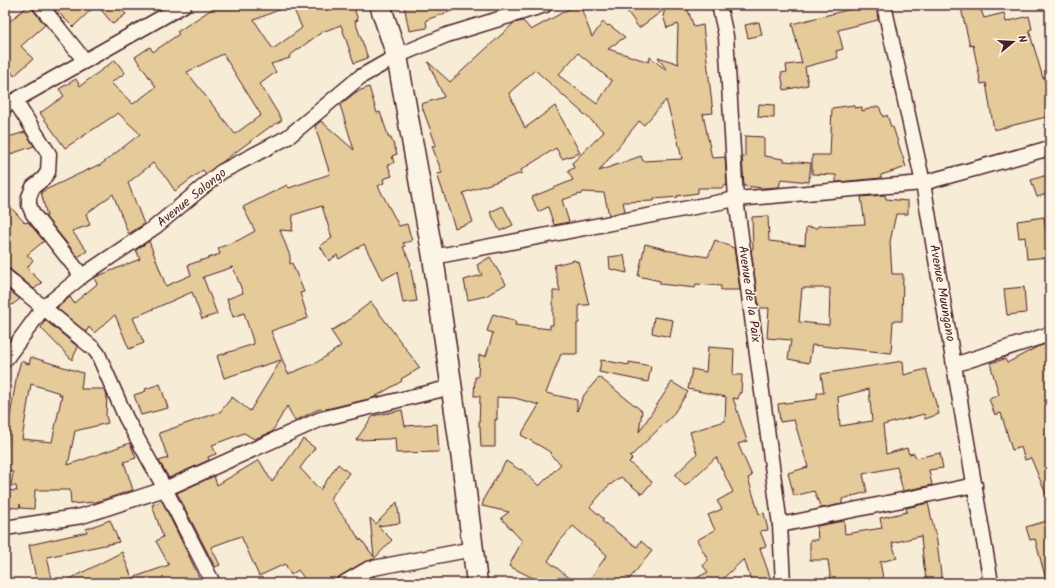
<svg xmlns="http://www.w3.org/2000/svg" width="1055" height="588" font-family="Kalam,sans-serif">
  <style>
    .building { fill: #e5ca9a; stroke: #4a1f2b; fill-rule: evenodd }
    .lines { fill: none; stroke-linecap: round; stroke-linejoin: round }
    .minor-casing { stroke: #4a1f2b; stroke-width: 17 }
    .secondary-casing { stroke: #4a1f2b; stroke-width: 23 }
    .minor { stroke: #fcf5e5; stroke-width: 14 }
    .secondary { stroke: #fcf5e5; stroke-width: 20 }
    .labels { text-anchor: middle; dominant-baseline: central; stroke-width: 3; stroke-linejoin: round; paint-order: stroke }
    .street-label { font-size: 13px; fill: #4a1f2b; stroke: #fcf5e5 }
  </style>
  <rect width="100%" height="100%" fill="#f7ecd6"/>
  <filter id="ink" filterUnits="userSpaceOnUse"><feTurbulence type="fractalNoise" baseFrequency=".025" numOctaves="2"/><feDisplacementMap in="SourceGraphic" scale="8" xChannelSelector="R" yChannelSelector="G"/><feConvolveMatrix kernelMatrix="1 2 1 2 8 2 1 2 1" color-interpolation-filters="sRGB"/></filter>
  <g filter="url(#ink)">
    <g class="building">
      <path d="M29,5H32L33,10L45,25L21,46L33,59L14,76L10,70L5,72V25Z"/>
      <path d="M51,5H96L73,27L59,13L58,14Z"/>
      <path d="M97,5H118L126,14L113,24Z"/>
      <path d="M218,5H291L254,20L273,49L302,28L292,5H353L358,20L355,21L368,58L354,63L341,25L322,32L289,56L290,58L271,64L276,72L260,84L282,120L271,127V126L206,174L203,170L175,191L167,179L153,163L128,183L144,224L130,233H128L113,194L86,214L90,225L72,231L87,251L78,257L45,216H47L41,192L98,165L99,166L140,134L118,113L65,148L40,113L64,96L59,89L76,79L80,86L115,60L125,73L111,83L133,104L156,87L135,57L150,47L153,52L179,34L177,32ZM223,54L261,115L235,134L187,72Z"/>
      <path d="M404,5H462L463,7L426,20L427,28L409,31Z"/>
      <path d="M576,5H580L592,37L603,22L608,26L609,25L625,37L608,49L649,62L650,57L667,71L658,57L679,64L677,59L678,24L667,28L663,16L665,9L639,28L623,5H686L694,27L703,25L713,113L703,114L712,158L725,157L727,186L723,185V188H698V193L677,196L678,197L654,199V201L623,202L625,211L609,215L604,193L583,192L581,195L580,194L562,200L569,222L554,225L548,207L538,212L532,197L573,180L568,171L574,168L572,163L604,132L535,70L509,93L525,128L555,106L580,153L562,159L556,148L521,170L522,173L463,193L473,222L455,228L437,174L442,173L432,146L436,145L421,104L444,97L428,62L450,82L514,23L523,21L531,30ZM578,53L612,81L597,104L558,75ZM666,100L678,141L682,159L643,161L641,156L599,171L639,121L644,125Z"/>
      <path d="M854,5H876L878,20L838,30L843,49L836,51L838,58L805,67L808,85L784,90L781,73L787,72L786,65L802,63L792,24L855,8Z"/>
      <path d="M963,5H979L984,18L1004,13L1006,22L1029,16L1032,29L1029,30L1043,78L1044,77L1046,85L1050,84V116L994,130L986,83L981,84L973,45L970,46L961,8L964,7Z"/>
      <path d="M759,22L762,35L748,38L745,25Z"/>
      <path d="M369,87L377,113L380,112L389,138H391L397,154L392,156L394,163L388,165L392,176L383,179L384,183L378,186L399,226L407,224L412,241L403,243L405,246L403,247L411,264L410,265L417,301L403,303L397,272L382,280L364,244L339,259L337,255L329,261L320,246L332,238L322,206L293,215L292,231L280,230L290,256V264L292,263L304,292L300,293L308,318L271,331L288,374L316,363L341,346L331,331L352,318L351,317L371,302L420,368L401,379L402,381L373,398L322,410L321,408L295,421L287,406L272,432L254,439L244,433L212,445L216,454L208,457L209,460L169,478L159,461L168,458L159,433L220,412L232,397L250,411L281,360L224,378L217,356L254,344L244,313L233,317L227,299L243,293L233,267L203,277L217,314L202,319L192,292L133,318L144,343L129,349L115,315L94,333L89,327L86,332L57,308L70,297L74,303L97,284L94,278L98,276L140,259L136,250L149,241L166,286L191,275L188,265L220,254L218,248L239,240L255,231L243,207L287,185L289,188L330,174L315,126L321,121L354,150L340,105L356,92Z"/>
      <path d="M759,104L774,105V118L758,117Z"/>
      <path d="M854,105V108L862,107V111L879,106L883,117L887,115L891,127H893L906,167L881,175V178L838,182H836V175L812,174V155H830L832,108Z"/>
      <path d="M25,132L34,146L5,156V138Z"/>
      <path d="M745,136L764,137V156L784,159V161L811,163L809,182L781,179L779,187L763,188L744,186L742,157H745Z"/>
      <path d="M1050,174V193L1037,197L1031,180Z"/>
      <path d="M885,195L886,199L908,201V214H896L890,242L892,274H903L902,321H893L891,353L812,345L809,363L788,359L791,340L767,338L769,308H759L751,249H753L752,217L768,216L769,241L805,245L806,227L818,228V226L865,224L861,197ZM802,288H830L829,325L799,322Z"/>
      <path d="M5,201L25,223L28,222L44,241L27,255L33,260L27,268L42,283L34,289L10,269L5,268Z"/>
      <path d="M503,206L513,225L500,231L490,212Z"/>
      <path d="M1044,217L1049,257L1027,259L1025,237L1019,238L1017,221Z"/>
      <path d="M715,240L734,248L740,290H721V286L696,284L695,288L660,284V281L638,276L645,244L665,249V250L708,257Z"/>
      <path d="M624,255L627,273L610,269L609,257Z"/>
      <path d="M490,257L506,284L486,296L468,300L464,280L482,275L477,265Z"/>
      <path d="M575,260L576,262L578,261L589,305H579V323H577V354H561L546,393L577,400V411L584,395L599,377L642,411L639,432L672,382L688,392L672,416L630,457L632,459L629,462L652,482L642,494L621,477L607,487L590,507L604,519L602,521L637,547L641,541L652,551L626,583H587L607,555L573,526L560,541L548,561L576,583H543L509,566L522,541L501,518L509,512L482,506L485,496L506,461L520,470L521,469L539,486L561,464L550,455L552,453L521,435L539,405L515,398L497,397V420L495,419V447H481L480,426H479L480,396H474L475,377H478L479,355L486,356L493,333L487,331L493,314L516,321L515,325L550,329V325H553V291H560L554,265Z"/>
      <path d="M5,287L20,299L5,310Z"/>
      <path d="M1024,287L1026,313L1007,315L1004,289Z"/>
      <path d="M654,317L673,320L670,337L652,333Z"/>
      <path d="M45,320L78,347L72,360L41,328Z"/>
      <path d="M1046,344L1050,352V504L1031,458L1025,460L1021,447L1012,450L1001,413L995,415L989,399L999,395L990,363L1005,359L1007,363L1037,347Z"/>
      <path d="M708,347L734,349L733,375H742L741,393H739L738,399L733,398L747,441L738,444L752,476L748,478L759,514L764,513L768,530L760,531L766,546L760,548L772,583H752L744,559L718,583H687L708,572L703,566L708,560L697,540L715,530L708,515L722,509L717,501L733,492L716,457L685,486L675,475L697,454L690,432L725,421L726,397L688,389L692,369L706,372Z"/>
      <path d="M31,357L83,373L81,389H104L107,395L106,416L108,423L75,431L68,465L130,443L136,458L124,462L133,490L96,502L71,504L70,490H35L34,509L21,508L20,504L19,508L5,507V490L17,491L16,486H11L13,472L5,471L9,423L17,374L21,361L29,364ZM31,384L60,393L59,395H62L52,442L22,439Z"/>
      <path d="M601,360L629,365V362L651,366L648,382L599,372Z"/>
      <path d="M903,361L904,375L926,369L939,414L925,419L924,414L883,425L886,454L907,448L909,454L914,453L916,458L940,453L943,468L929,470L932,485L903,491L897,467L863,474L867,492L842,499V504L821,508L814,491L794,496L788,473L808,467L794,420L780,422L778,404L817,399V393H824L821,374ZM869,389L872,421L840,426L838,397Z"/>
      <path d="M160,384L168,408L141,415L134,395L146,391L145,389Z"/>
      <path d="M402,410L405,426L437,424L439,452L396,453L395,438L388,439L356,440L373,416Z"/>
      <path d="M303,439L315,448L300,468L320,490L338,464L349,473L330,499L353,529L360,541L361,539L374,557L370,518L376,524L397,502L400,523L378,526L392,540L374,559L364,562L340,576L336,579V583H308L298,570L291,575L285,564L259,576L241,536L211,547L220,565L215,567L177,493L214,476L217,485L259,460L272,482Z"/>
      <path d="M162,501L202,583H62L122,552L132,578L169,565L156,541L163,537L152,505Z"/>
      <path d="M928,503L937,542L942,583H927L924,567L921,536L892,543L897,558L880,562L884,583H831L828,560H810V540H818L817,526L844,521L845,534L882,528L880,518L907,512L906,508Z"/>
      <path d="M110,520L119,542L47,557L53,583H37L29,545L87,532L86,529Z"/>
      <path d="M1050,520V576H1045L1035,539L1030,540L1026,527Z"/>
      <path d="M374,576L377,583H361L371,577Z"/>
    </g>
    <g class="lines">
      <g class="minor-casing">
        <g id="minor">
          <path d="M40,5L85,61"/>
          <path d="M719,5L726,36L736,199L780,525L783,583"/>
          <path d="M884,5L923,183L991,583"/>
          <path d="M15,101L49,154L48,172L43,179L33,187L29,197V205L33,214L82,276"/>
          <path d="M5,106L184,5"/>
          <path d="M433,257L736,199L923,183L1050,148"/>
          <path d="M5,276L94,349L98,354L126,418L165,489L213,583"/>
          <path d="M5,360L43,308L82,276L155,227L221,172L288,137L360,77L397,56L447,35L545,5"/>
          <path d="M954,365L1050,334"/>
          <path d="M780,525L975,485"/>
          <path d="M5,528L82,516L165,489L321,419L452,387"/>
          <path d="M344,583L368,569L473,549"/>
        </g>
      </g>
      <g class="secondary-casing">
        <path id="secondary" d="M380,5L397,56L433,257L462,460L477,583"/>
      </g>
      <use href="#minor" class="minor"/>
      <use href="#secondary" class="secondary"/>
    </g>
  </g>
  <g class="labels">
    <g class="street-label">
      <text transform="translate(192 198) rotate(-39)">Avenue Salongo</text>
      <text transform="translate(942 293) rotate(80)">Avenue Muungano</text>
      <text transform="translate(749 294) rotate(82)">Avenue de la Paix</text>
    </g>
  </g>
  <rect width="1055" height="588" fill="none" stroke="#fcf5e5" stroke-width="20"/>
  <rect x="10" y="10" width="1035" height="568" fill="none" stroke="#4a1f2b" stroke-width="1.5" filter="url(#ink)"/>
  <g transform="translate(1013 42) rotate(72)" stroke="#fcf5e5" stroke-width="3" paint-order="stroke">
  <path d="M0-3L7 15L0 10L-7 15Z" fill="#4a1f2b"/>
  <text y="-6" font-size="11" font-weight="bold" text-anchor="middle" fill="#4a1f2b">N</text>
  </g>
</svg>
